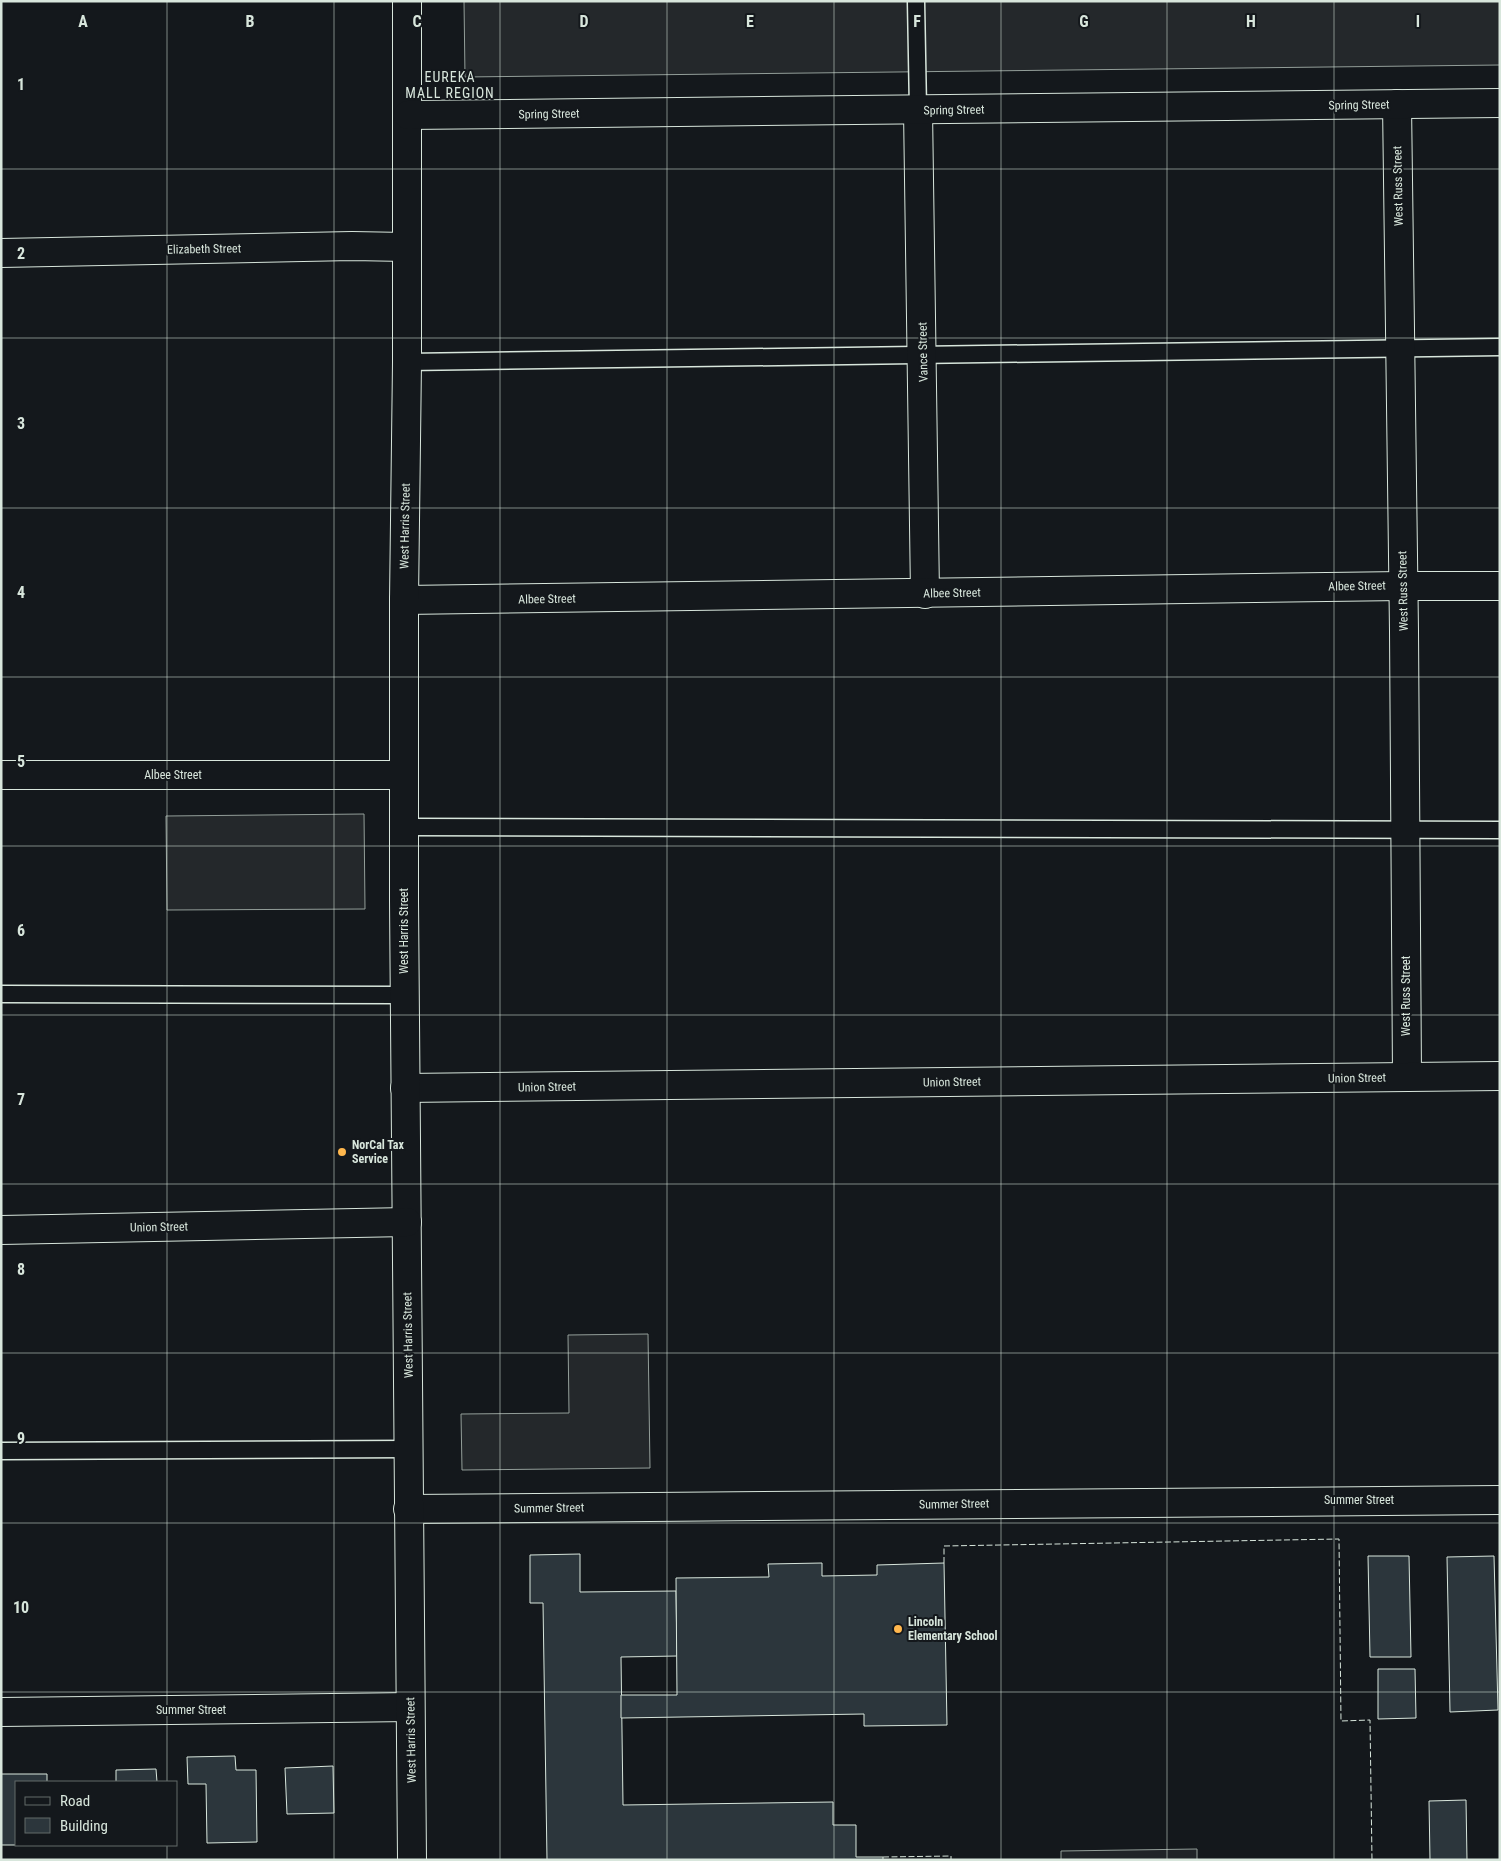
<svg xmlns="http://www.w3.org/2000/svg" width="1501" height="1861" font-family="'Roboto Condensed',sans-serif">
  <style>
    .green { fill: #202428; stroke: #939e99 }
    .parking { fill: #24282b; stroke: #939e99 }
    .building { fill: #2c363c; stroke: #d8e6dc }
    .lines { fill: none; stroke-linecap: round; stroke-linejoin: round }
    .lane-casing { stroke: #d8e6dc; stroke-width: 19 }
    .street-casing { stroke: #d8e6dc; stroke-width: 30 }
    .secondary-casing { stroke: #d8e6dc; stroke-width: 30 }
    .lane { stroke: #14181c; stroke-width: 16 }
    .street { stroke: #14181c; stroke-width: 28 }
    .secondary { stroke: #14181c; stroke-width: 28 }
    .fence { stroke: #d8e6dc; stroke-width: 1; stroke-dasharray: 6 2.5; stroke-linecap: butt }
    .grid { fill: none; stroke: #d8e6dc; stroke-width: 1; stroke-opacity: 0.55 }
    .poi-dot { fill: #ffb74d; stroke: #14181c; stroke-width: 2 }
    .labels { text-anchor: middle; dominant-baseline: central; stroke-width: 4; stroke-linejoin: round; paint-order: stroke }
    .street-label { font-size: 12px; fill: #d8e6dc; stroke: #14181c }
    .poi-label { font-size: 12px; font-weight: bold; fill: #d8e6dc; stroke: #14181c; text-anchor: start }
    .neighbourhood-label { font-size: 14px; letter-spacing: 1px; fill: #d8e6dc; stroke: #14181c }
    .grid-label { font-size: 16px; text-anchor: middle; font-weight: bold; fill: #d8e6dc; stroke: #14181c; stroke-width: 4; stroke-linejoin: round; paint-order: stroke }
  </style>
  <rect width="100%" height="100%" fill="#14181c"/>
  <path class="green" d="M1197,1849V1860H1061V1851Z"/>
  <g class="parking">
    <path d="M464,1H1500V65L465,77Z"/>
    <path d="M364,814L365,909L167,910L166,816Z"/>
    <path d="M648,1334L650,1468L462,1470L461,1414L569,1413L568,1335Z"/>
  </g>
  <g class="building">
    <path d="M580,1554V1592L676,1591L677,1656L621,1657L623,1805L833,1802V1825H856V1857H883V1860H547L543,1603H530V1555Z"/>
    <path d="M1368,1556H1409L1411,1657H1370Z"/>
    <path d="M1494,1556L1498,1710L1450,1712L1447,1557Z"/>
    <path d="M822,1563V1576L877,1575V1565L944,1563L947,1725L864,1726V1714L621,1718V1695H677L676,1578L769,1577L768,1564Z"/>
    <path d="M1378,1669H1415L1416,1718L1378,1719Z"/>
    <path d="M235,1756L236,1770H256L257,1842L207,1843L206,1784H188L187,1757Z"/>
    <path d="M333,1766L334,1813L287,1814L285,1768Z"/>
    <path d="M156,1769L157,1782H116V1770Z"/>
    <path d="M1,1774H47V1782H16V1845H31H1Z"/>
    <path d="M1466,1800L1467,1860H1430L1429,1801Z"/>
  </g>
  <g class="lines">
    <g class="lane-casing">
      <g id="lane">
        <path d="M916,1L918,110"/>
        <path d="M407,362L1500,347"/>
        <path d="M404,827L1500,830"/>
        <path d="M1,994L405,995"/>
        <path d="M1,1451L409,1449"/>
      </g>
    </g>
    <g class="street-casing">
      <g id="street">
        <path d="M1397,104L1404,631L1407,1077"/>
        <path d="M918,110L925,594"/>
        <path d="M1,253L352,246L406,247"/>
        <path d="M404,600L1402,586H1500"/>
        <path d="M1,775H404"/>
        <path d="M405,1088L1500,1076"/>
        <path d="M408,1509L1500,1500"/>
        <path d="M1,1712L410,1707"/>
      </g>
    </g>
    <g class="secondary-casing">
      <g id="secondary">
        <path d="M407,1V362L404,600V901L412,1860"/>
        <path d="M408,115L1500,103"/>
        <path d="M1,1230L407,1222"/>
      </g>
    </g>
    <use href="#lane" class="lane"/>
    <use href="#street" class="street"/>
    <use href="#secondary" class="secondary"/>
    <g class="fence">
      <path d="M944,1563V1546L1339,1539L1341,1721L1370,1720L1372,1860"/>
      <path d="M883,1857L951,1856V1860"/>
    </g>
  </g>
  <path class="grid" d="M167,1V1782M334,1V1860M500,1V1860M667,1V1860M834,1V1860M1001,1V1860M1167,1V1860M1334,1V1860M1,169H1500M1,338H1500M1,508H1500M1,677H1500M1,846H1500M1,1015H1500M1,1184H1500M1,1353H1500M1,1523H1500M1,1692H1500M167,1845V1860"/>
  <g class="poi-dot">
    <circle cx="342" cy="1152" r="5"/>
    <circle cx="898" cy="1629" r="5"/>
  </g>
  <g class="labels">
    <g class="street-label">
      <text transform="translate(1359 105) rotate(-1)">Spring Street</text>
      <text transform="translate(954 110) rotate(-1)">Spring Street</text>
      <text transform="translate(549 114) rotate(-1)">Spring Street</text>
      <text transform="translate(1398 186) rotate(-91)">West Russ Street</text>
      <text transform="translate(204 249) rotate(-1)">Elizabeth Street</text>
      <text transform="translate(923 352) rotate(-91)">Vance Street</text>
      <text transform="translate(405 526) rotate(-89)">West Harris Street</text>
      <text transform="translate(1357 586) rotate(-1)">Albee Street</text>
      <text transform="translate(1403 591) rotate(-91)">West Russ Street</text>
      <text transform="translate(952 593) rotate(-1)">Albee Street</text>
      <text transform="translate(547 599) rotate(-1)">Albee Street</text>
      <text x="173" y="775">Albee Street</text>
      <text transform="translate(404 931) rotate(-90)">West Harris Street</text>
      <text transform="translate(1406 996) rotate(-90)">West Russ Street</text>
      <text transform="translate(1357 1078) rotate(-1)">Union Street</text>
      <text transform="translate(952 1082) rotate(-1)">Union Street</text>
      <text transform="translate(547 1087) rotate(-1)">Union Street</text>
      <text transform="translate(159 1227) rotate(-1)">Union Street</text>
      <text transform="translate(408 1335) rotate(-91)">West Harris Street</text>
      <text x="1359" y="1500">Summer Street</text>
      <text transform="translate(954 1504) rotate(-1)">Summer Street</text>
      <text transform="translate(549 1508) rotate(-1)">Summer Street</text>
      <text x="191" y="1710">Summer Street</text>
      <text transform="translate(411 1740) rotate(-91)">West Harris Street</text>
    </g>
    <g class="poi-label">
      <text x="352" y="1145">NorCal Tax<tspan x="352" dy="14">Service</tspan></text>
      <text x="908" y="1622">Lincoln<tspan x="908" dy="14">Elementary School</tspan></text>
    </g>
    <g class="neighbourhood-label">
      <text x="450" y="77">EUREKA<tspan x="450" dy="16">MALL REGION</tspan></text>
    </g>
  </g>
  <g class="grid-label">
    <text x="83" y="27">A</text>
    <text x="250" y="27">B</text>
    <text x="417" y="27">C</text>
    <text x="584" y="27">D</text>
    <text x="750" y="27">E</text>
    <text x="917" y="27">F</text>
    <text x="1084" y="27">G</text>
    <text x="1251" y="27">H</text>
    <text x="1418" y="27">I</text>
    <text x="21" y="90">1</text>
    <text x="21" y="259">2</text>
    <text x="21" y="429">3</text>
    <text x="21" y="598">4</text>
    <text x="21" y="767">5</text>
    <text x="21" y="936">6</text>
    <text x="21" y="1105">7</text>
    <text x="21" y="1275">8</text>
    <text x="21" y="1444">9</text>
    <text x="21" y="1613">10</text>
  </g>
  <rect width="1501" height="1861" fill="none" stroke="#d8e6dc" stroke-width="5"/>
  <rect x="15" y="1781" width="162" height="65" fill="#14181c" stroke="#626a69"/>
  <rect x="25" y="1797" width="25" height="8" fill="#14181c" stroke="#626a69"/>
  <text x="60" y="1806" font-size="15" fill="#d8e6dc">Road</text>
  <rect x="25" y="1818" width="25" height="15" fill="#2c363c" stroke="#626a69"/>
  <text x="60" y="1831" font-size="15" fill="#d8e6dc">Building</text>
</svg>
